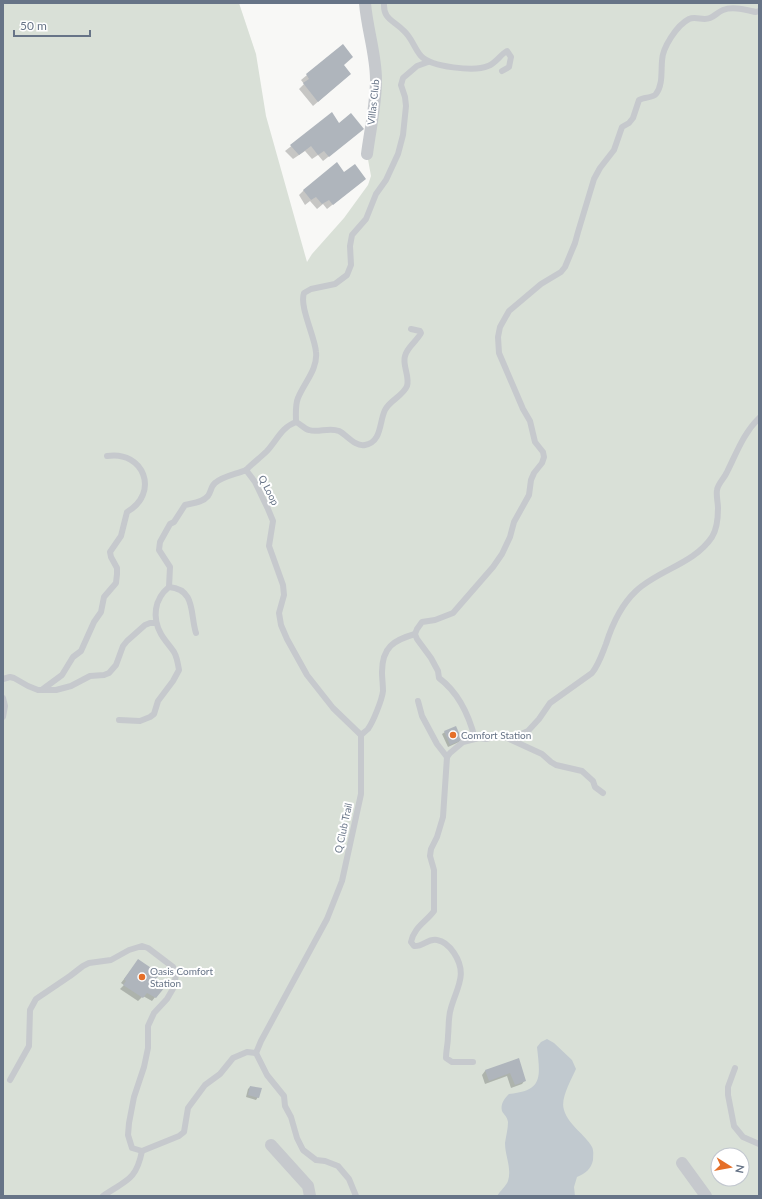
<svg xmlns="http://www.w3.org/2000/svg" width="762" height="1199" font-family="Lato,sans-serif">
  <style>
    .green { fill: #d9e0d7; fill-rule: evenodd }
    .water { fill: #c1c9cf }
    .shadow { fill: #0003 }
    .building { fill: #afb5bc }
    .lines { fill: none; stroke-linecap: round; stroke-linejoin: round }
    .service { stroke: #c6c9cd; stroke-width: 6 }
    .minor { stroke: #c6c9cd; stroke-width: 12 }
    .poi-dot { fill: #e56f29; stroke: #fff; stroke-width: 1.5 }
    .labels { text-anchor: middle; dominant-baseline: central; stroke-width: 4; stroke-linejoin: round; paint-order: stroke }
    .street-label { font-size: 10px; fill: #677487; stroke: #fff }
    .poi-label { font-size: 10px; fill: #677487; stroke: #fff; text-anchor: start }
  </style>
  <rect width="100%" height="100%" fill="#f8f8f6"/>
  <path class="green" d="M3,3H239L256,54L266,116L307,262L312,254L344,218L368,185L371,176L367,154L374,106L365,3H759V1196H3ZM718,1155H742V1179H718Z"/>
  <path class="water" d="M547,1039L554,1043L572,1060L576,1069C571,1080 560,1099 564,1110C569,1126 585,1134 592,1147C594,1151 593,1156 593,1160C591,1169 586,1173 577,1177L574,1187L575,1196H497C500,1191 506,1186 508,1181C512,1168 505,1156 505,1143C506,1136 508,1129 508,1122C507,1116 504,1115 502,1111C500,1104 505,1098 509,1094C544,1091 540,1076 537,1047L541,1042Z"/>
  <g class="shadow">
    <path d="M343,45V65L350,74L313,106L299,89L304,84L301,80Z"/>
    <path d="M332,114L339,124L357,134L323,161L318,155L312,159L305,151L293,159L285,151Z"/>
    <path d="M344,174L360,183L327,209L323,204L317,209L310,201L305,205L299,195L304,190Z"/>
    <path d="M445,732L461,740L459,742L448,747L442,734Z"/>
    <path d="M138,961L154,980L163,987L152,1001L143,996L138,1001L120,989L124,985L121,983Z"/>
    <path d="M518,1059L525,1080L522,1084L511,1088L507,1076L485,1084L482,1075L485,1071Z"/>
    <path d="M250,1087L258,1097L256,1100L246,1097L248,1089Z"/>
  </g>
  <g class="building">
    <path d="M343,44L353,57L344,65L351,74L318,102L303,83L309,79L306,74Z"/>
    <path d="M332,112L339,123L351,113L364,129L329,157L324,151L318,155L311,146L299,155L290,145Z"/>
    <path d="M337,162L344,172L355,164L366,179L333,205L329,200L322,204L316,197L311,200L303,190Z"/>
    <path d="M456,726L462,740L450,745L444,731Z"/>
    <path d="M138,959L160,974L155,980L165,987L156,998L147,993L143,998L123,985L126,981L124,979Z"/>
    <path d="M519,1058L526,1081L515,1085L510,1073L489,1081L485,1070Z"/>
    <path d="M250,1086L262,1088L259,1098L248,1095Z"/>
  </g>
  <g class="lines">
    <g class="service">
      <path d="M384,3C383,20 394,20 404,31C412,38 414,48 421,56C431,67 475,72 488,66C496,63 500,55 507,51L511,57L509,67L502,71"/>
      <path d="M296,422C301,424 304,429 309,430C318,433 329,427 339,431C347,435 355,447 365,445C382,442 379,422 385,410C390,400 403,396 407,386C410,376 402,365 405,356C407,347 417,341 421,333L420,331L411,329"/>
      <path d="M246,470C253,463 261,457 267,451C277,440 282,427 296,422C296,414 295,405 298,398C304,383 318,369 316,352C315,337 299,306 304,293L311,289L335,284L347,275L351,265L350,246L352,235L366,219L376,194L386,180L398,154L403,135L406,106L405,97L401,85L403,78L417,66L428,62"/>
      <path d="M169,587L170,567L159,550L160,542L170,524L174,522L185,505C192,503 202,503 208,496C211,492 211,486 215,483C223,476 237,474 246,470L255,482L268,509L273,521L269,546L283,585L284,595L279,613L281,625L287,639L307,675L333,708L361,735V794L342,881L327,919L261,1041L256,1053"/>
      <path d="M3,679L10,677L14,678L28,686L38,690H56L71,686L90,676L104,675L109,673L116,665L123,646L127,641L145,625L150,623H156"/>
      <path d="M43,689L62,675L73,657L81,651L94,622L101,612L104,597L116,583L117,574V568L111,557L110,552L121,536L127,512C160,493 144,450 107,456"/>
      <path d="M3,698L5,706L3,717"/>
      <path d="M418,701L422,716L437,744L447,757"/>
      <path d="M119,720L140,721L150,717L154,714L158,701L173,681L179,670C178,664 177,657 174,652C170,646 165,641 161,634C152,618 154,599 169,587C196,589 190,615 196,633"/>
      <path d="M361,735C363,733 366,731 368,729C373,722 382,700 383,691C383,685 382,678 382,672C382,647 394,640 415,634"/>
      <path d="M505,737L542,754L551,762L556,765L582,771L593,781L595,787L603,793"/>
      <path d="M475,739C469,715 459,693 439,678L438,671L431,658L417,639L415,634L417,629L422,622L435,620L453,613L493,567L502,554L510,537L514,522L529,495L531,480L534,473L542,463L544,457L543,452L535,442L530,421L523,409L499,353L498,337L500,327L509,311L541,284L561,272L565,267L575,243L578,232L594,179L600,168L614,150L622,127L629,123L633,118L639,100C644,97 653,98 656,94C663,85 661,71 662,61C662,48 677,25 689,19C696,16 703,21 710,18C715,16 718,12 723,10C733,6 746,10 756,12L759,11"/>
      <path d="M256,1053L267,1075L284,1096L285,1106L291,1117L297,1138L303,1150L316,1160L325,1161L338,1166L349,1179L356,1196"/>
      <path d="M473,1062H452L446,1058C446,1050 448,1044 448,1036C449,1027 448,1017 451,1008C457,987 468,974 454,953C450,947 444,941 437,940C428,938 423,947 414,946L411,942C414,927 426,922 434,911V870L430,856L431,849L437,837L443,817L447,757L450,753L463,742L479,738L486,739L493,737L517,736L528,731L539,719L550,703L592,673C599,664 602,654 606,644C612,625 621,605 636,591C658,570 694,564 712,537C717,529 718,518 718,508C718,502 716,496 717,490C718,483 724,479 727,472C737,452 743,434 759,418"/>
      <path d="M735,1068L728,1087V1095L734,1126L743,1137L759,1144"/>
      <path d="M10,1080L29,1046L30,1010L36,999L70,976L83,966L89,963L111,960L129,950L142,946L148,948L173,967L176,974L174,987L167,999L154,1013L148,1026V1048L144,1067L134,1097L129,1123L128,1135L132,1148L142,1151L179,1136L184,1132L188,1108L205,1085L220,1074L233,1058L247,1052L256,1053"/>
      <path d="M103,1196C126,1180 136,1181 142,1151"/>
    </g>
    <g class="minor">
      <path d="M365,3C367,29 376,54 376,80C376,105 370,130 367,154"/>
      <path d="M271,1145L308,1186L310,1196"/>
      <path d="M682,1163L706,1196"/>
    </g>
  </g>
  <g class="poi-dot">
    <circle cx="453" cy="735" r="4"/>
    <circle cx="142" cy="977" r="4"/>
  </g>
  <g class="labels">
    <g class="street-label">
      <text transform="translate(373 102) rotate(-84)">Villas Club</text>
      <text transform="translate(269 490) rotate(63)">Q Loop</text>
      <text transform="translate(343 828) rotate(-78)">Q Club Trail</text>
    </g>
    <g class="poi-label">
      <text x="461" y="735">Comfort Station</text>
      <text x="150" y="971">Oasis Comfort<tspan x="150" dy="12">Station</tspan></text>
    </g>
  </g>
  <rect width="762" height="1199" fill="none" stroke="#677487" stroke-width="8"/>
  <g transform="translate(730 1167) rotate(101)"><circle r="19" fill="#ffffff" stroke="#c2c7cf"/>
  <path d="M0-3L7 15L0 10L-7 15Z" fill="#e56f29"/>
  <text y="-6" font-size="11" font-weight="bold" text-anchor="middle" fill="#677487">N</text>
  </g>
  <path d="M14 30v6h76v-6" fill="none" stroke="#677487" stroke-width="2"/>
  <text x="20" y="30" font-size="12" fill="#677487" stroke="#ffffff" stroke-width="3" paint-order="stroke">50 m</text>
</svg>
